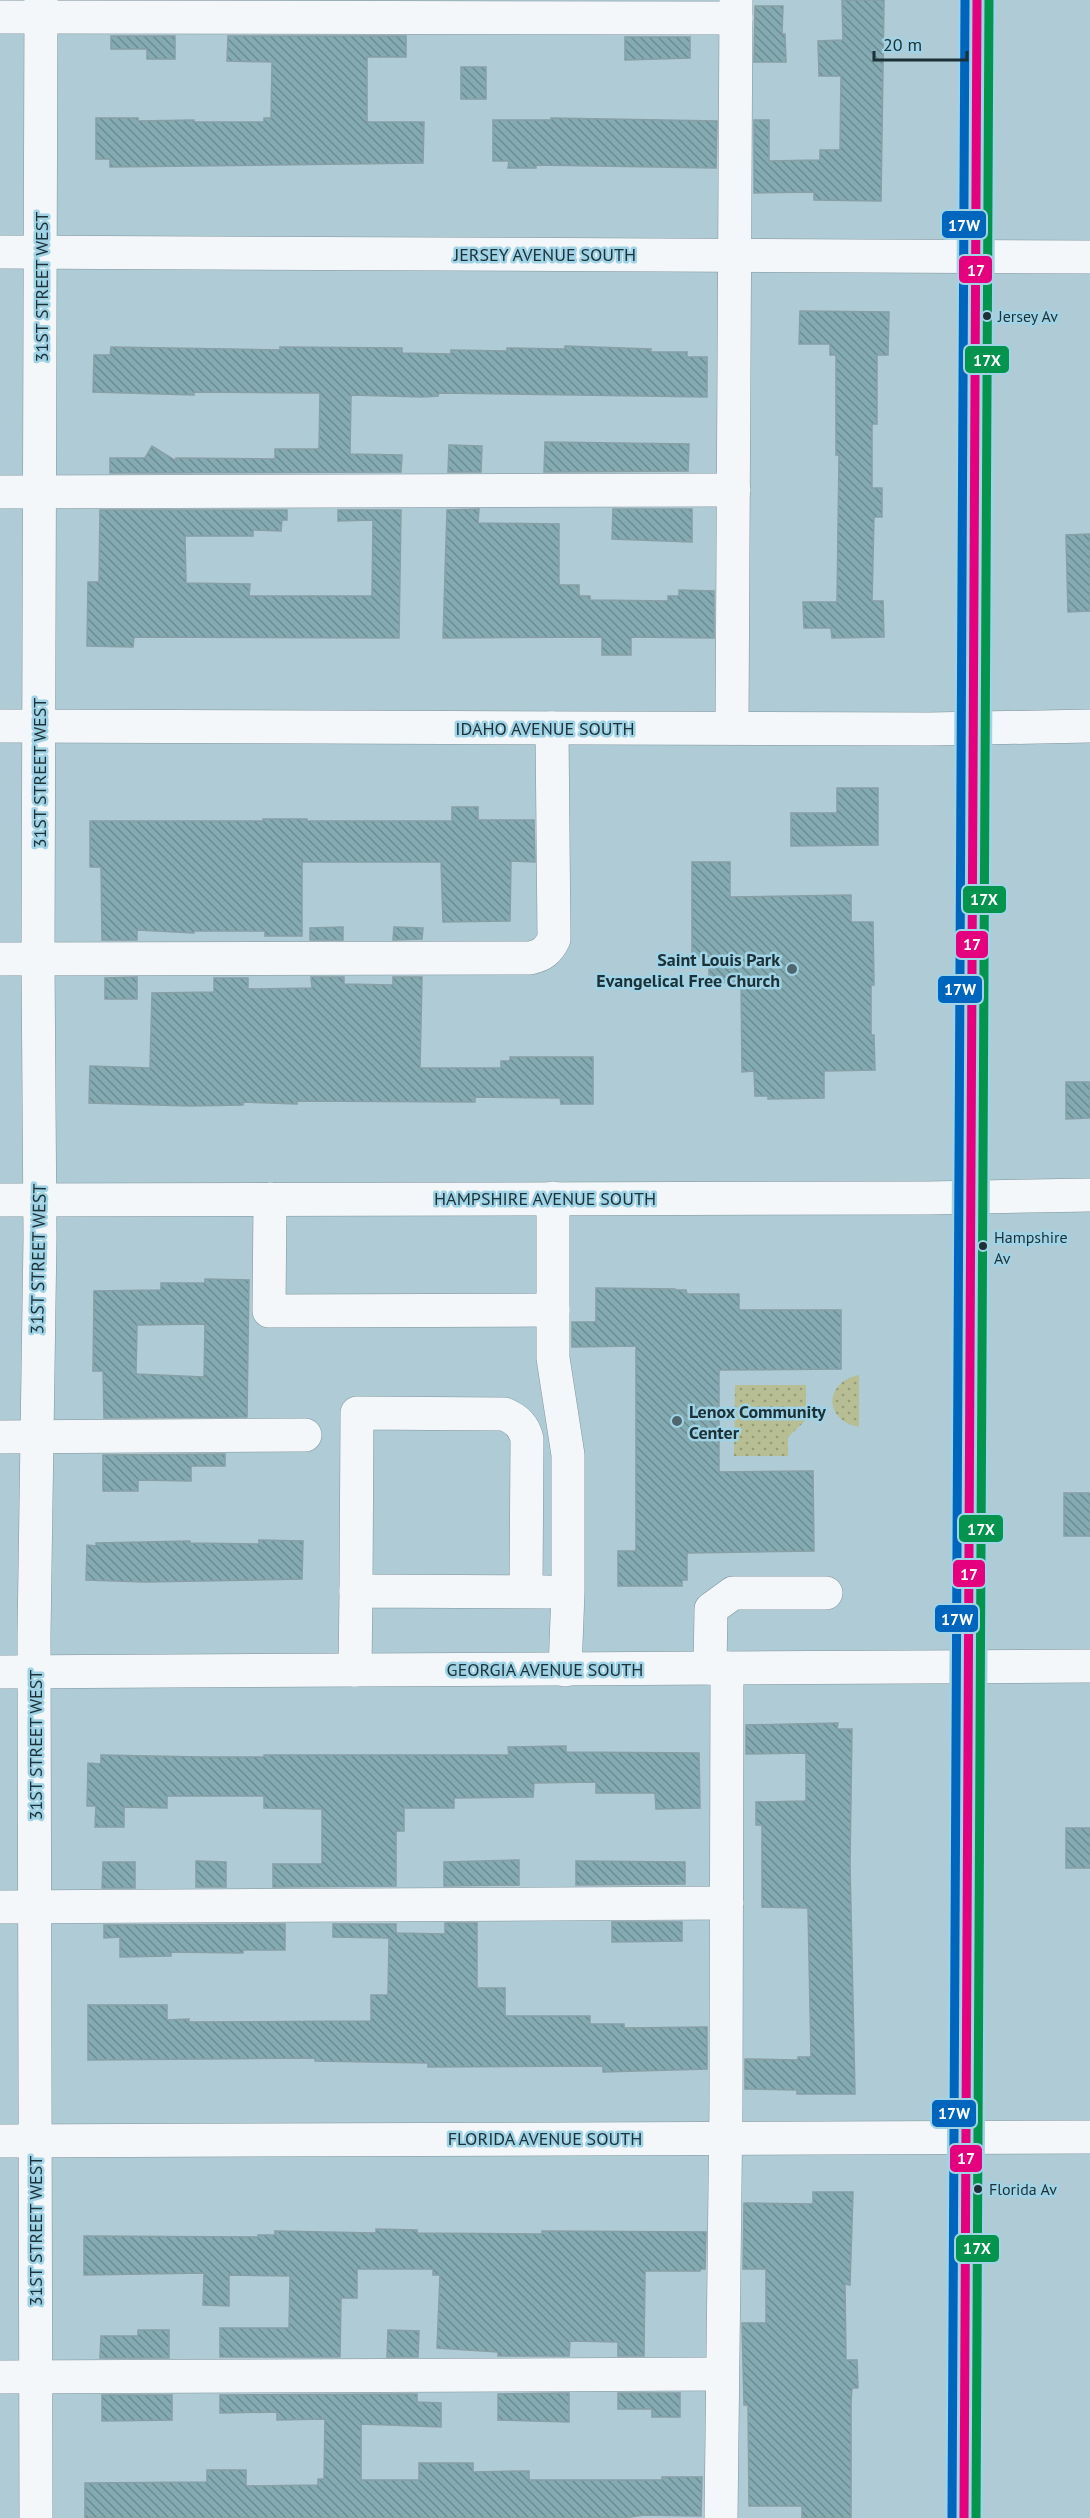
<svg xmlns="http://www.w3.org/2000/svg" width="1090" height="2518" font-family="'PT Sans',sans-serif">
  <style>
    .park { fill: url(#park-dots) }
    .building { fill: url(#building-back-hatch); stroke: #889fa5; stroke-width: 1.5; fill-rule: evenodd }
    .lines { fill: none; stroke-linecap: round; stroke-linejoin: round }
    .minor-casing { stroke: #7f949c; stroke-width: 34 }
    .major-casing { stroke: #9c9ea0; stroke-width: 34 }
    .minor { stroke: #f3f7f9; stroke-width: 33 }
    .major { stroke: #e7e4e4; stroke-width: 33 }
    .bus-1-casing { stroke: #a0d3e5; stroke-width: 14 }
    .bus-2-casing { stroke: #a0d3e5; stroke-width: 14 }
    .bus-3-casing { stroke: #a0d3e5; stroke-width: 14 }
    .bus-1 { stroke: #e5007d; stroke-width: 9 }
    .bus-2 { stroke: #04944d; stroke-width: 9 }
    .bus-3 { stroke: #0065bd; stroke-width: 9 }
    .bus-dot { fill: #1c3037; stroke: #a0d3e5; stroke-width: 2 }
    .poi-dot { fill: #4f666f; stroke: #a0d3e5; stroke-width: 2 }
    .labels { text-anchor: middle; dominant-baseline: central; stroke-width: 5; stroke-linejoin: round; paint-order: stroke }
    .bus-label { font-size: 16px; fill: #1c3037; stroke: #a0d3e5; text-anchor: start }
    .street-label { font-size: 18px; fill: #1c3037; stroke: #a0d3e5 }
    .poi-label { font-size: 18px; font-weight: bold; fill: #1c3037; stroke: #a0d3e5; text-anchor: end }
    .line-badge { stroke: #a0d3e5; stroke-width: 2 }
    .badge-label { font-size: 16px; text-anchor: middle; font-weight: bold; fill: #fff }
  </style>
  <defs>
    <pattern id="park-dots" width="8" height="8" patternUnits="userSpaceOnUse" patternTransform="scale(1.5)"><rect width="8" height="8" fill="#b8be93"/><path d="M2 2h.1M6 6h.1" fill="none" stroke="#959b79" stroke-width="1.8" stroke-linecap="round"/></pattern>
    <pattern id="building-back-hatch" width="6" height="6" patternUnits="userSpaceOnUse" patternTransform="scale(1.5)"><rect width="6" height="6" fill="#85abb2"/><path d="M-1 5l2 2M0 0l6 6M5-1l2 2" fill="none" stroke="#6c8c92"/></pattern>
  </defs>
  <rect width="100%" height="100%" fill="#afcbd6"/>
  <g class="park">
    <path d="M859,1375V1427C823,1420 824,1382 859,1375Z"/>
    <path d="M735,1385H806V1420L788,1437V1456H734Z"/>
  </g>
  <g class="building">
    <path d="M842,0H884L881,201L814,200V192L754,193V120H769V161L820,160V150H840L841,76H819L818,41L843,40Z"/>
    <path d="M755,6H783L782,34H785L786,62H754Z"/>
    <path d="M111,36H175V59H147V49H111Z"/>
    <path d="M228,36H406V57H367V122H424L423,163L110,167V159H96V118H138V121L194,120V122H264V118H271L272,62L227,61Z"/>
    <path d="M625,37H690V58L625,60Z"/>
    <rect x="461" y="67" width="25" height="32"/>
    <path d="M551,118L717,121L716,168L536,165V168H508L509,161H493V120H551Z"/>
    <path d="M800,311L889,312L888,355H877V424H872V488H882V517H874L872,601H883L884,637L832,638L831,628H804L803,602H837L839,455H836V355H830V344H799Z"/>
    <path d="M565,346L651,349V352H687V357H707V397L439,393L438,396L422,397L351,395L350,454L402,455L401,472L110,473V458H145L152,446L176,461V458L275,459V449H319L320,393L194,392V395L93,392L94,355H110L111,347L280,350V347L402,348V353L451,354V350L507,351V348L565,349Z"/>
    <path d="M545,442L689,444L688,471L544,472Z"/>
    <path d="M449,445L482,446L481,472H448Z"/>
    <path d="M479,509L478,523L559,524V585H579V596H590V600L668,601V596H679V590L714,591V638L631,637V655H602V637L443,638L447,510Z"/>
    <path d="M613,509H692V542L612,539Z"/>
    <path d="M100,510H287V520H282L281,531L253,530V536H185L186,583L250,584L249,596H372L373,520L338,521V510H401L399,638L134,637L133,647L87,646L88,582H99Z"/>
    <path d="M1090,534V611L1068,612L1066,535Z"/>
    <path d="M837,788H878V845L791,846V813H837Z"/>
    <path d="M452,807H478V820H534L535,862L511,861L510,921L443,922L441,862H302V936H265V931H194V933L137,930V940H102L101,867H90V821H263V819H307V821H452Z"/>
    <path d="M692,862H730V897L851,895V922H873L874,985H871V1035H874L875,1070L824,1071V1098L768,1099V1096H755L754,1071L742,1072L741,982L709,983V956L692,957Z"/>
    <path d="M343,927V940H310V928Z"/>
    <path d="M394,927L423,928L422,939L393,940Z"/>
    <path d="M137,977V999H105V978Z"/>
    <path d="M311,977H344V984L393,985V977H422L420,1068H501V1061H510V1057H593V1104H561L560,1098L475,1097V1102L297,1101V1104L243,1102V1105L190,1106L89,1103L90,1066L150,1068L152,993L214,992V978H248V989L312,988Z"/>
    <path d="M1066,1082H1090V1118L1066,1119Z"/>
    <path d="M205,1279L249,1280L247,1417L104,1418L103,1371H93L94,1291L161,1290V1283H205ZM205,1324L204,1377L136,1374L137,1325Z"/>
    <path d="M596,1288L675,1289V1290H686L687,1294H739V1310H841V1369L719,1370V1472L813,1471L814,1551L687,1553V1580H682V1586H618V1551H636V1346L572,1347V1322H596Z"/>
    <path d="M225,1454V1466H191V1481L138,1480V1491H103V1455Z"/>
    <rect x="1064" y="1493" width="26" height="43"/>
    <path d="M259,1540L303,1541L302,1579L145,1582L86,1580L87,1545L96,1546V1543L190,1541V1543L259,1544Z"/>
    <path d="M838,1723L837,1729H852L850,1864L855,2094H797V2090L745,2089V2059L798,2060V2057H811L808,1908L762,1907V1825H756V1802L806,1801V1753L746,1754V1725Z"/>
    <path d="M566,1746V1752L699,1753L700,1808L656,1809L655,1793H596V1782L534,1783L533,1797L454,1798V1808H404V1831H396V1886L273,1887V1864H322V1809L264,1808V1796H167V1808L124,1807V1827H95L96,1806H87L88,1763L101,1764V1755L202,1757H264V1755H509L508,1747Z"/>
    <rect x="1066" y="1828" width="24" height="40"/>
    <path d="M519,1860V1885L444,1886V1862Z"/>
    <path d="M196,1861L226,1862V1887H196Z"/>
    <path d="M576,1861L685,1862V1884L576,1885Z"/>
    <path d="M103,1862H135V1888H102Z"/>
    <path d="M612,1922H682V1941L612,1942Z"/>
    <path d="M445,1923H477V1988H505V2016H590V2024H624V2028L707,2027V2069L603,2072V2066L428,2067V2063L315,2061V2058L88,2060V2005H167V2020L189,2019V2022L371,2021V1995H388L389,1938L333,1937V1924H396V1933L445,1934Z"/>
    <path d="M285,1924V1950H243V1953L171,1952V1956L120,1957V1937L104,1938V1925Z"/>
    <path d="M813,2192H853L850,2285L845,2284L846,2360H857L858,2388H852L851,2401V2518H802V2506H749L748,2405H744L742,2323H766V2269H743L744,2203L813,2204Z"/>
    <path d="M376,2229L417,2230V2233L542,2234V2231L706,2232L705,2269H700V2271H645L644,2356H618V2342L570,2341L569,2356H498V2352L437,2348L440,2275H433V2269H357V2298H341L340,2357H220V2328H289L290,2276L229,2275V2306L203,2305L204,2273L84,2275V2236L258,2237V2235H275V2231L376,2233Z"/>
    <path d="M138,2330H169V2358H100L101,2336H138Z"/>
    <path d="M388,2330L419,2331L418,2357H387Z"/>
    <path d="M569,2393V2422L498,2420V2394Z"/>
    <path d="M618,2393H680V2417H652V2409H618Z"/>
    <path d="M417,2394V2402L441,2403V2427L361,2424V2480H419V2463H473V2472L529,2471V2480H662V2477H702L701,2516L644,2515L624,2518H85V2483L207,2482V2470H246V2486L318,2485V2479H324L325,2419L277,2420V2412L220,2413V2395Z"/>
    <path d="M102,2395H172V2420L102,2421Z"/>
  </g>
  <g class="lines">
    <g class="minor-casing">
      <g id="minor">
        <path d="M0,17L736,18"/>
        <path d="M0,252L1090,257"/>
        <path d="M0,492L734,490"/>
        <path d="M0,726L930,729L1090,726"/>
        <path d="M732,728L736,0"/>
        <path d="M0,959L530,958C543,955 548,951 554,939L552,728"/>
        <path d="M553,1198V1358L568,1455V1592L565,1670"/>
        <path d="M270,1199L269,1311L553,1310"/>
        <path d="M0,1200L928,1198L1090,1195"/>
        <path d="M0,1437L305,1435"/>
        <path d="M356,1591L357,1413L504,1414C517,1419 524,1426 527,1439L526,1591"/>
        <path d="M710,1668L711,1609L733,1593H826"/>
        <path d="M355,1670L356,1591L548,1592"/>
        <path d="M0,1672L1090,1666"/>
        <path d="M0,1907L727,1903"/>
        <path d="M0,2141L1090,2137"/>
        <path d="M0,2377L721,2374"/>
        <path d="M36,2518L34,1635L40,1237L38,959L41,0"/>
        <path d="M721,2518L726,2103L727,1668"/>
      </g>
    </g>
    <g class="major-casing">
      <path id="major" d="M964,2518L977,0"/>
    </g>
    <use href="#minor" class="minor"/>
    <use href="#major" class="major"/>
    <g class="bus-1-casing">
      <path id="bus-1" d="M964,2518L977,0"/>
    </g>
    <g class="bus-2-casing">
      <path id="bus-2" d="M976,2518L989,0"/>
    </g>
    <g class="bus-3-casing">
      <path id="bus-3" d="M952,2518L965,0"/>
    </g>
    <use href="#bus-1" class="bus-1"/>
    <use href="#bus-2" class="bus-2"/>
    <use href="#bus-3" class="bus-3"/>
  </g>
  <g class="bus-dot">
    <circle cx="987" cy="316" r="5"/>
    <circle cx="983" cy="1246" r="5"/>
    <circle cx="978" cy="2189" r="5"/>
  </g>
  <g class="poi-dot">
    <circle cx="792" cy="969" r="6"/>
    <circle cx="677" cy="1421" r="6"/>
  </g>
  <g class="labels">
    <g class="bus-label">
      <text x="998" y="316">Jersey Av</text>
      <text x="994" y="1237">Hampshire<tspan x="994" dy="21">Av</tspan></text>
      <text x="989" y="2189">Florida Av</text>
    </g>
    <g class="street-label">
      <text x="545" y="254">JERSEY AVENUE SOUTH</text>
      <text transform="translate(41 287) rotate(-90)">31ST STREET WEST</text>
      <text x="545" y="728">IDAHO AVENUE SOUTH</text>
      <text transform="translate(39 773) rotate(-90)">31ST STREET WEST</text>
      <text x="545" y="1198">HAMPSHIRE AVENUE SOUTH</text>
      <text transform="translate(38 1259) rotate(-89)">31ST STREET WEST</text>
      <text x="545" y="1669">GEORGIA AVENUE SOUTH</text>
      <text transform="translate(35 1745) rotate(-90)">31ST STREET WEST</text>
      <text x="545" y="2138">FLORIDA AVENUE SOUTH</text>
      <text transform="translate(35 2231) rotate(-90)">31ST STREET WEST</text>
    </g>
    <g class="poi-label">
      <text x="780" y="959">Saint Louis Park<tspan x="780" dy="21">Evangelical Free Church</tspan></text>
      <text x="689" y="1411" text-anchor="start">Lenox Community<tspan x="689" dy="21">Center</tspan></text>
    </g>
  </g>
  <g class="line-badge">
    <rect x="941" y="210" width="46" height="29" rx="6" fill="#0065bd"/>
    <rect x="958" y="255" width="35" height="29" rx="6" fill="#e5007d"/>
    <rect x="964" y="345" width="46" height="29" rx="6" fill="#04944d"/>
    <rect x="962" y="885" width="45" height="29" rx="6" fill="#04944d"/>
    <rect x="955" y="930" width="34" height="29" rx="6" fill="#e5007d"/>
    <rect x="937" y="975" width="46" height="29" rx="6" fill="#0065bd"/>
    <rect x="958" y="1514" width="46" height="29" rx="6" fill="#04944d"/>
    <rect x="952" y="1559" width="34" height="29" rx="6" fill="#e5007d"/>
    <rect x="934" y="1604" width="45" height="29" rx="6" fill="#0065bd"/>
    <rect x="931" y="2099" width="46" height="29" rx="6" fill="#0065bd"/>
    <rect x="949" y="2144" width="34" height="29" rx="6" fill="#e5007d"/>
    <rect x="955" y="2234" width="45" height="29" rx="6" fill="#04944d"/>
  </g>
  <g class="badge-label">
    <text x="964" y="231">17W</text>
    <text x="976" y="276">17</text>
    <text x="987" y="366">17X</text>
    <text x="984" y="905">17X</text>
    <text x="972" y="950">17</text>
    <text x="960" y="995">17W</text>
    <text x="981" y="1535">17X</text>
    <text x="969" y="1580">17</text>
    <text x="957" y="1625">17W</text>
    <text x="954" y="2119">17W</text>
    <text x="966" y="2164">17</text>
    <text x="977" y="2254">17X</text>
  </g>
  <path d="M874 51v9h93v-9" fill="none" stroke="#1c3037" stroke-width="3"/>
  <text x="883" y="51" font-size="18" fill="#1c3037" stroke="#a0d3e5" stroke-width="4.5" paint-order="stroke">20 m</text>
</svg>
